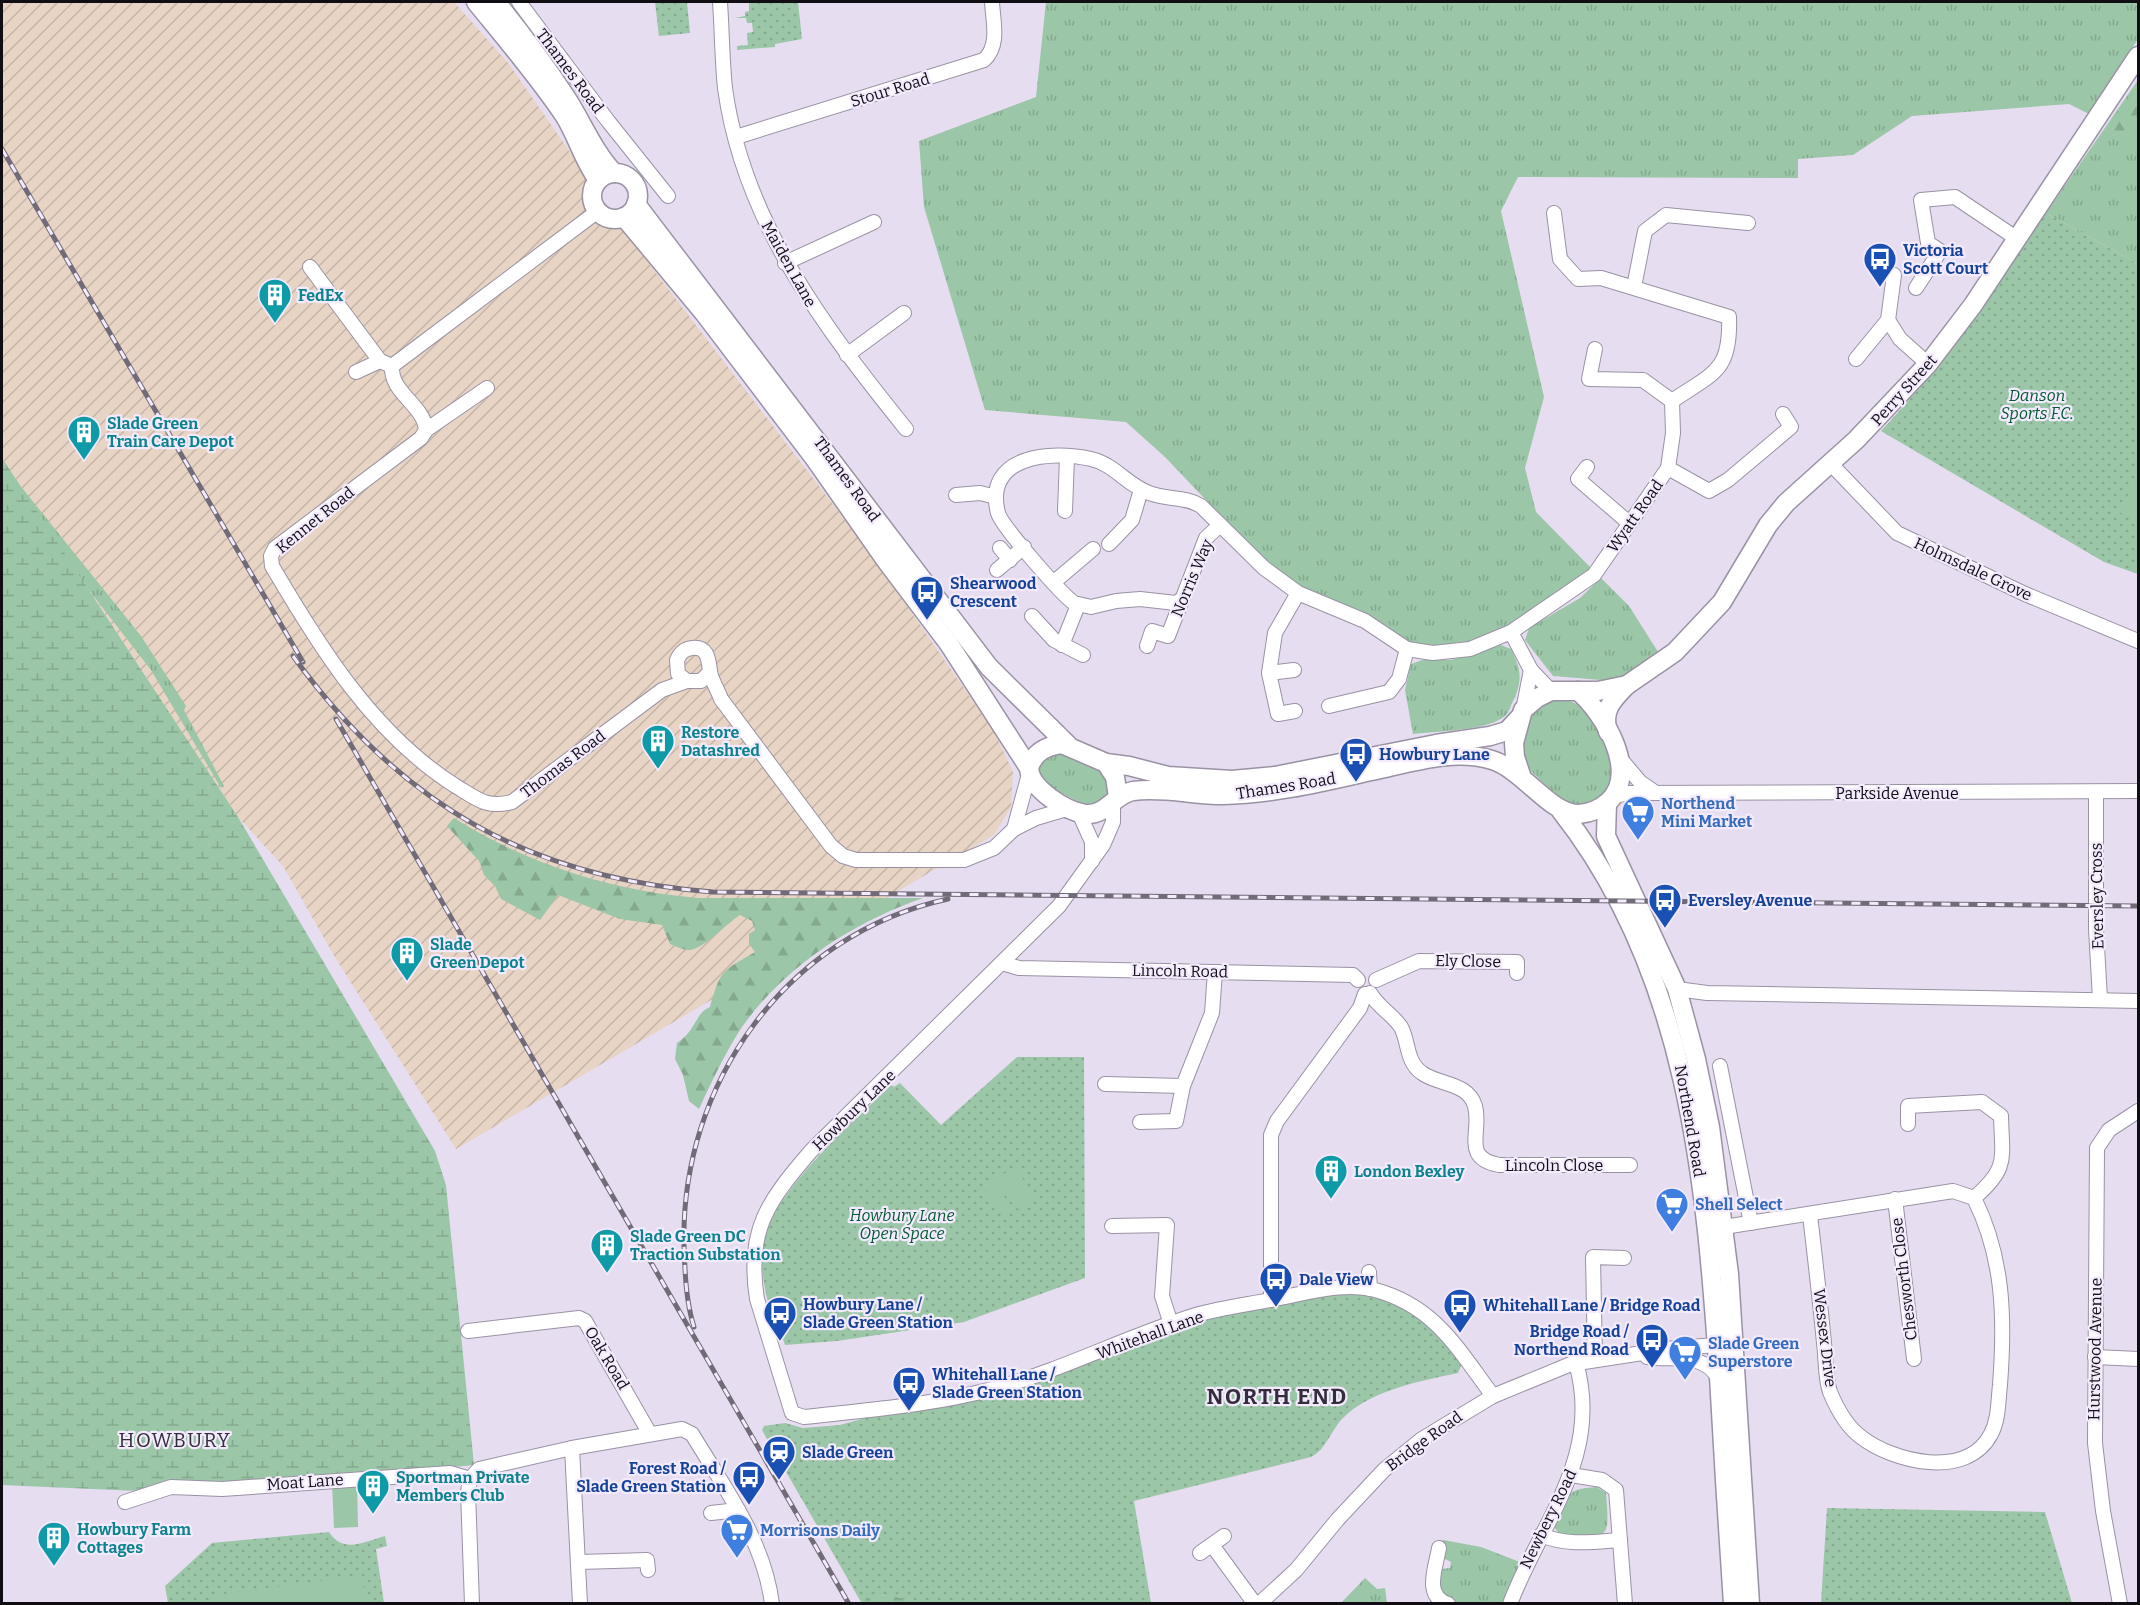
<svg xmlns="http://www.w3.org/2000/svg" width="2140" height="1605" font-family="Bitter,serif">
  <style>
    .industrial { fill: url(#industrial-furrows) }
    .grass { fill: url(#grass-tufts) }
    .forest { fill: url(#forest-firs) }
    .wetland { fill: url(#wetland-marsh) }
    .park { fill: url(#park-dots) }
    .pitch { fill: #9bc6a7 }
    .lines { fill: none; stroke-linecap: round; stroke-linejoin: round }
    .minor-casing { stroke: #9a92a4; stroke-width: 16 }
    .major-casing { stroke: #9a92a4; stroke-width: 21 }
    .minor { stroke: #fff; stroke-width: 14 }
    .major { stroke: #fff; stroke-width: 18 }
    .rail-casing { stroke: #716b77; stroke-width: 5 }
    .rail { stroke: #f3eafe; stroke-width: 3; stroke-dasharray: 9; stroke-linecap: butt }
    .labels { text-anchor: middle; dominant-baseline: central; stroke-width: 4.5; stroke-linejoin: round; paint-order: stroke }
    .street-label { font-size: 16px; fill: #100d13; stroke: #f3eafe }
    .transit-label { font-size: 16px; font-weight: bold; fill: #164399; stroke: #f3eafe; text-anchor: start }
    .culture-label { font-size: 16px; font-weight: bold; fill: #0d838f; stroke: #f3eafe; text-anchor: start }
    .park-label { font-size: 16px; font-style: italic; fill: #03592f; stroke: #f3eafe }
    .shop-label { font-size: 16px; font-weight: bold; fill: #366cbe; stroke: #f3eafe; text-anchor: start }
    .quarter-label { font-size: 20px; letter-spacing: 1.5px; fill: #342d3c; stroke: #f3eafe }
    .district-label { font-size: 22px; font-weight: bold; letter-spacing: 1.5px; fill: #342d3c; stroke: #f3eafe }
  </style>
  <defs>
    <pattern id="industrial-furrows" width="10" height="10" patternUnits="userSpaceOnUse" patternTransform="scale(1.5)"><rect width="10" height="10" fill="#e7d4c4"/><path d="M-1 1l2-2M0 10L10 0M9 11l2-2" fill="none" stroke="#c5b5a8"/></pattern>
    <pattern id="grass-tufts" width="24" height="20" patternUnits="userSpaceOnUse" patternTransform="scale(1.5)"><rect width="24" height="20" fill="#9bc6a7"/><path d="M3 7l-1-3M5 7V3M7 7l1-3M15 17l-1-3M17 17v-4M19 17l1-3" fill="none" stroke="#84a98f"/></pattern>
    <pattern id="forest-firs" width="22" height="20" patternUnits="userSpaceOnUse" patternTransform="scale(1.5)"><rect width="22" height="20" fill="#9bc6a7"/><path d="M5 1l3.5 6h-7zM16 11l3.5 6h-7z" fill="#84a98f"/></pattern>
    <pattern id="wetland-marsh" width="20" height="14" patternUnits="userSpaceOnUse" patternTransform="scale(1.5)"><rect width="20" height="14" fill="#9bc6a7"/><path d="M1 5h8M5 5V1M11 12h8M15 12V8" fill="none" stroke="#84a98f"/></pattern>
    <pattern id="park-dots" width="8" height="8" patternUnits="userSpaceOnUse" patternTransform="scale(1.5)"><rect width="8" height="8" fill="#9bc6a7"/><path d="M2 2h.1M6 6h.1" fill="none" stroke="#84a98f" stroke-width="1.8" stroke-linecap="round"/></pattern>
  </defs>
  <rect width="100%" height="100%" fill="#e6ddf1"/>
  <path class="industrial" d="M2,2H454L509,64L633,243L871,554L995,733L1013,772L1011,807L994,835L456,1149L336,959L283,866L238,817L2,458Z"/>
  <g class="grass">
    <path d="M1046,2H2138V39L2089,114L2069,104L1912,116L1853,155L1798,159V178L1518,177L1501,211L1544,397L1525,468L1536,512L1591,568L1511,627L1464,645L1434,648L1403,643L1343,604L1304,588L1264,561L1165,457L1126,422L985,410L924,207L919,141L1036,97Z"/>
    <path d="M2138,80V264L2046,213Z"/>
    <path d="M2,463L141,636L186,706L184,710L224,786L221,788L151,670L60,553Z"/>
    <path d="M1601,578L1629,606L1660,655L1613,681L1553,676L1525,640L1529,628L1580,598Z"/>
    <path d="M1501,645L1511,649C1520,667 1523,678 1515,697C1512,702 1510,709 1507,714C1492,731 1436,731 1413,734L1405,690L1411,664L1422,660H1451Z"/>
    <path d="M1550,700C1560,700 1568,699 1577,704C1591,714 1617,762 1613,779C1612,785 1605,794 1601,799L1578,807L1559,799L1523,763C1520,731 1523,719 1550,700Z"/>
    <path d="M1053,753C1073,756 1096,765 1109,780C1108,796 1104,807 1085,805L1045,785L1036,770L1039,762Z"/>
    <path d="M1597,1487L1606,1493C1610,1543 1609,1536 1561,1536L1554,1527C1568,1497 1562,1489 1597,1487Z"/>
    <path d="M1443,1540L1481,1547L1520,1562L1504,1603H1460L1446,1600L1436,1585L1441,1569L1450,1568L1451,1562L1443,1558Z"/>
    <path d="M1365,1578L1377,1589L1385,1588L1387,1603H1341Z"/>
  </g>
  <g class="forest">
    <path d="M2138,86V129L2118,136L2108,125Z"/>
    <path d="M454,818C527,864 612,891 698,898H923C854,922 785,966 742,1027C725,1053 712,1081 699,1109L689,1101L683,1075L675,1059L677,1043C696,1031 695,1013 710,1007C721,969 721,972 755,952L749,944V934L755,930L752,921L740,915C727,923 702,951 688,950C683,950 675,946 670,944L662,925L620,919L558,895L540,920L501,899L495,886L484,875L479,861L447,826Z"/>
    <path d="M871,1596H900L915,1603L862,1604L861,1602Z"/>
  </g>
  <path class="wetland" d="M2,458L238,817L435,1151L446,1185L474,1465L392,1473L320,1475L287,1481L227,1485L189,1480L138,1491L2,1485Z"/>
  <g class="park">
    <path d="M655,2H687L690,33L659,36Z"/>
    <path d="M749,2H798L802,39L775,44V47L737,50V46L748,45L747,33L753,32L752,23H747L746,18H735L745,16V12L749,11Z"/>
    <path d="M2046,213L2138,264V574L2104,562L1881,431C1944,364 1995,290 2046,213Z"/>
    <path d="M1017,1057H1084L1085,1278L964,1322L837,1341L785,1345L780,1330H776C767,1300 758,1271 764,1240C774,1190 855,1121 891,1085L894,1087L900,1083L941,1125Z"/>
    <path d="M1348,1290L1382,1297L1428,1321L1462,1364L1458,1373C1421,1381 1371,1390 1343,1418C1331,1430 1326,1450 1311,1457L1134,1501L1151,1603L915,1604C898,1595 879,1592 861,1602L762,1430L764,1426L785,1423L803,1428L840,1425L891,1411L1033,1382L1155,1338L1176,1328L1227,1313L1265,1306L1268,1309L1275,1304Z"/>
    <path d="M1827,1508L2045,1512L2072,1603H1821Z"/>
    <path d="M329,1532C343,1554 364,1542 385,1536L387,1546L376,1549L384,1603H168L165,1586L212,1543Z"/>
  </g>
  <g class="pitch">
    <path d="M2138,475V522L2119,512Z"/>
    <path d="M1015,1167L1035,1197L1016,1209L996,1179Z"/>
    <path d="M992,1178L1014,1211L1004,1218L982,1185Z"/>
    <path d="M357,1482L358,1527L334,1528L332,1483Z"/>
    <path d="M362,1575L366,1603H216L215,1595Z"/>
  </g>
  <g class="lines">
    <g class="minor-casing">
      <g id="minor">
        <path d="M519,2L608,121L668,196"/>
        <path d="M720,2C722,30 722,59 725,88C743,221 824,327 906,429"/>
        <path d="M736,137L984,60C1000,45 993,22 992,2"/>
        <path d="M785,263L874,222"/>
        <path d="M310,267L380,361"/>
        <path d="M1634,287L1645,231L1666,215L1748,223"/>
        <path d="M1916,288L1940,251L1928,243L1921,200L1955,197L2016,238"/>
        <path d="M1888,320L1900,339L1928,364"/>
        <path d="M1595,349L1589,379L1643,380L1672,401"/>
        <path d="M847,355L904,313"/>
        <path d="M1856,359L1888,320L1894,275"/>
        <path d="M392,366L598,211"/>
        <path d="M356,372L380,361L392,366C390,393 424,405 426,430"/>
        <path d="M487,388L426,430L421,438L275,548L271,556L272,566C320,648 373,733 454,785C476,798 486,809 512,802L662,690L687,681"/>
        <path d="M1830,463L1897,533L2025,594L2138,641"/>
        <path d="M1587,467L1578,479L1629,523"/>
        <path d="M1668,468L1709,491L1728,480L1791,427L1783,414"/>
        <path d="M956,495L980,493L996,497"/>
        <path d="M1065,511L1067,457"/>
        <path d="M1109,544L1132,520L1141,490"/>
        <path d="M1000,548L1010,560"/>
        <path d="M997,570L1024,547"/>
        <path d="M1054,582L1093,549"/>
        <path d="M1182,599L1176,603L1140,599L1116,601L1091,607L1074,603C1061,594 1001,525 998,513C983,455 1052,450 1091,459C1114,464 1127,485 1149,493C1167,500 1185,496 1201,506L1264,568L1298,593L1365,621L1407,649L1433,653L1470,649L1511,632L1594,575L1668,468L1673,433L1672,401C1713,373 1731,372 1729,317L1601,278L1578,279L1560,259L1554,213"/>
        <path d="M1032,616L1054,640L1083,655"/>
        <path d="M1511,632L1531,670L1551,691"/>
        <path d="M1062,645L1078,605"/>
        <path d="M1147,646L1152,631L1168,636L1206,538L1220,525"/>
        <path d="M710,672L701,681H687L678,674L677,660C680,653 684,649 692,648C711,646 708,665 711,676C714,684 718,691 721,699L831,846L843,856L856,860H964L994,848L1014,829L1036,818L1070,808"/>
        <path d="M1269,673L1294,670"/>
        <path d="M1329,706L1389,692L1399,679L1407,649"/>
        <path d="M1523,710L1531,670"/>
        <path d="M1295,711L1278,714L1269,673L1275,633L1298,593"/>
        <path d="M1618,756L1640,782L1656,793"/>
        <path d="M2096,792V929L2100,999"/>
        <path d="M1614,796L1630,793L2138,791"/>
        <path d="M1113,804V822L1103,845L1059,906L811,1151C768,1201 746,1230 757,1299L792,1413L804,1417C867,1410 934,1405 996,1388C1065,1369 1128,1336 1196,1315C1223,1307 1253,1304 1280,1298C1310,1292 1345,1282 1375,1290C1435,1306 1458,1349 1493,1396"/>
        <path d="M1079,813L1092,842V861"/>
        <path d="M1014,829L1029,774"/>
        <path d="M1002,963L1019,968L1353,975L1358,980"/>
        <path d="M1376,980L1419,961L1517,962V973"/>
        <path d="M1677,989L1707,993L2138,1001"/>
        <path d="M1370,993C1378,1007 1392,1014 1401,1027C1409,1042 1406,1062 1422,1073C1438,1085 1468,1082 1475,1106C1482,1132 1461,1158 1499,1165H1630"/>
        <path d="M1720,1066L1751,1223"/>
        <path d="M1105,1084L1183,1086"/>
        <path d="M1140,1122L1176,1121L1183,1086L1212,1013L1215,972"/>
        <path d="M1908,1124V1106L1982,1102L2001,1116C2002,1159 2009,1168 1974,1198"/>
        <path d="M1895,1199L1914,1359"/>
        <path d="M1112,1226L1167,1225L1162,1296L1171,1324"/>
        <path d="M1724,1227L1953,1191L1974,1198C2004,1258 2005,1319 2000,1385C1998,1401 1999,1419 1991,1434C1967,1480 1893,1462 1861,1437C1846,1426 1837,1409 1830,1392C1825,1378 1826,1358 1824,1343C1820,1300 1815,1258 1810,1215"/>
        <path d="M1369,1272L1370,1289"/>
        <path d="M1271,1300V1135L1277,1121L1360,1008L1365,994"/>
        <path d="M468,1331L579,1318L585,1321L650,1434"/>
        <path d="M1647,1357C1673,1361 1704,1352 1718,1378"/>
        <path d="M2095,1357L2138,1359"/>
        <path d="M1595,1360L1593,1257L1624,1258"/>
        <path d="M572,1448L580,1604"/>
        <path d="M1571,1475L1602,1480L1616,1490L1625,1604"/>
        <path d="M125,1502L171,1487L222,1489L450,1473L470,1479"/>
        <path d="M711,1513L738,1510"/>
        <path d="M1541,1535C1567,1546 1593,1542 1620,1540"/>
        <path d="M1212,1545L1255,1604"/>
        <path d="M1439,1548C1436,1567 1423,1596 1448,1604"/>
        <path d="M1200,1553L1224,1536"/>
        <path d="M579,1562L647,1560L648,1570"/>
        <path d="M472,1604L468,1492L470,1479L479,1469L572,1448L682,1429L692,1434C724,1487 764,1540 772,1604"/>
        <path d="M1259,1604L1296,1570L1338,1519L1384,1470L1422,1439L1493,1396L1571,1364L1675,1348L1717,1345L1725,1348"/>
        <path d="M1510,1604C1541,1522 1603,1456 1576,1363"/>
        <path d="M2120,1604L2103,1511L2095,1443L2097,1148L2109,1130L2138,1111"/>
      </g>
    </g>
    <g class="major-casing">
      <g id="major">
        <path d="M476,2C506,39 537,75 564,115C577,135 583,160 598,180"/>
        <path d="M496,2C521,33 545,65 567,99C583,124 594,152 614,173"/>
        <circle cx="615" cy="196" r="23"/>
        <path d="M636,204L989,667L1068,745"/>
        <path d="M624,217L704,313L815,459L887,562L949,644L1029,768C1030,789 1066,811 1085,814C1107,816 1114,794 1133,791C1163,787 1193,795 1223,795C1274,794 1322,782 1371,771C1410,763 1453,748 1492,760C1524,770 1549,814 1579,814C1590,813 1599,810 1608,802C1640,773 1604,713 1578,691"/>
        <path d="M1608,732C1601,711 1613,699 1627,685"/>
        <path d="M1106,763L1115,777L1118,797"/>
        <path d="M1029,768C1034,752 1046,746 1062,744L1106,763L1129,766L1168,776L1232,780L1275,776L1436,744L1490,736L1507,731L1520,717"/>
        <path d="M1521,775L1515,757L1514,743L1523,710L1537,698L1551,691H1598L1627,685L1675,652L1722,602L1768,525L1786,503L1856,440L1928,364L1973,305L2138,56"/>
        <path d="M1607,803L1606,836L1677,989L1696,1059L1710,1127L1729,1274L1750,1604"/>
        <path d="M1561,811C1688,972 1706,1180 1719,1377C1723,1453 1728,1528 1733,1604"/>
      </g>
    </g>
    <use href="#minor" class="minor"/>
    <use href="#major" class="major"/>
    <g class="rail-casing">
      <g id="rail">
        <path d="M2,149L303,662"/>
        <path d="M293,656C401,805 529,878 713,892L2138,906"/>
        <path d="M336,719L849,1604"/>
        <path d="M694,1327C686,1302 685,1274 684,1246C680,1084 786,934 948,899"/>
      </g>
    </g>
    <use href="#rail" class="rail"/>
  </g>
  <defs>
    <g id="bus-pin" transform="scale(1.725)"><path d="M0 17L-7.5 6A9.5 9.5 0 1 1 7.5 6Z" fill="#1a4fb4" stroke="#f3eafe"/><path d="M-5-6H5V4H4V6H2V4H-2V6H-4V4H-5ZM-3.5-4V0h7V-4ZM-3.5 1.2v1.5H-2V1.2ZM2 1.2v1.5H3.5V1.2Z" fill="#fff"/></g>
    <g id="building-pin" transform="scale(1.725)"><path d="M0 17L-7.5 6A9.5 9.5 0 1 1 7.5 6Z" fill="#0f9aa8" stroke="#f3eafe"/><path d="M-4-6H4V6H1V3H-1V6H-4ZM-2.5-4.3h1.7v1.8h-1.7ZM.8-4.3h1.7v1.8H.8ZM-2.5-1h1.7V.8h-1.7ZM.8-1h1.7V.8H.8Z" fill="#fff"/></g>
    <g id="supermarket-pin" transform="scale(1.725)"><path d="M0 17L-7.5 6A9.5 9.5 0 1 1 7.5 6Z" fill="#3f7fe0" stroke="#f3eafe"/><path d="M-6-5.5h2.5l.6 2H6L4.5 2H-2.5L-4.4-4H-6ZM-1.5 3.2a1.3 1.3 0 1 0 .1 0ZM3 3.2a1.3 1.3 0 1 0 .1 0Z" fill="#fff"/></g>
    <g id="station-pin" transform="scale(1.725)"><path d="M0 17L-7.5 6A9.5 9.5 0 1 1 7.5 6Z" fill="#1a4fb4" stroke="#f3eafe"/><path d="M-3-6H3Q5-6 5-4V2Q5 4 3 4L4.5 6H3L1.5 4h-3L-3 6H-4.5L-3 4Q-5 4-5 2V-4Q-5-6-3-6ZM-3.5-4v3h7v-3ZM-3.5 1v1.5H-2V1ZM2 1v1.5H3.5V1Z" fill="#fff"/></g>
  </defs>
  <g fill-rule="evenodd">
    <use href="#bus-pin" x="1880" y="259"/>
    <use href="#building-pin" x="275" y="295"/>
    <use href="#building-pin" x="84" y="432"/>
    <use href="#bus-pin" x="927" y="592"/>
    <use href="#building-pin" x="658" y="741"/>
    <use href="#bus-pin" x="1356" y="754"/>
    <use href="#supermarket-pin" x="1638" y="812"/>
    <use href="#bus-pin" x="1665" y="900"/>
    <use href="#building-pin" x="407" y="953"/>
    <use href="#building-pin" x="1331" y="1171"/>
    <use href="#supermarket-pin" x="1672" y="1204"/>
    <use href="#building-pin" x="607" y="1245"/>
    <use href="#bus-pin" x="1276" y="1279"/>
    <use href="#bus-pin" x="1460" y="1305"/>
    <use href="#bus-pin" x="780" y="1313"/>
    <use href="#bus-pin" x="1652" y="1340"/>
    <use href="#supermarket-pin" x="1685" y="1352"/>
    <use href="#bus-pin" x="909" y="1383"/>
    <use href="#station-pin" x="779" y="1452"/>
    <use href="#bus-pin" x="749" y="1477"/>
    <use href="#building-pin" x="373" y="1486"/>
    <use href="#supermarket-pin" x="737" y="1530"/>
    <use href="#building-pin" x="54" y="1538"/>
  </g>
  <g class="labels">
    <g class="street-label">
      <text transform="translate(570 71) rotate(53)">Thames Road</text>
      <text transform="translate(890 90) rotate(-17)">Stour Road</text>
      <text transform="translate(789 264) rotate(61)">Maiden Lane</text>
      <text transform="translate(1904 390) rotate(-48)">Perry Street</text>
      <text transform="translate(847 479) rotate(54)">Thames Road</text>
      <text transform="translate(1635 516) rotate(-55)">Wyatt Road</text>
      <text transform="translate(315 520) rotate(-39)">Kennet Road</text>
      <text transform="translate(1973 569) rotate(25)">Holmsdale Grove</text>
      <text transform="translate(1192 578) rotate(-67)">Norris Way</text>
      <text transform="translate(563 764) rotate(-37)">Thomas Road</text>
      <text transform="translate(1286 786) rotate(-9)">Thames Road</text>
      <text x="1897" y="793">Parkside Avenue</text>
      <text transform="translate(2097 896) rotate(-91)">Eversley Cross</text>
      <text transform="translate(1468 961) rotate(1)">Ely Close</text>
      <text transform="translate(1180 971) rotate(1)">Lincoln Road</text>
      <text transform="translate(854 1110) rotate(-44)">Howbury Lane</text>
      <text transform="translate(1690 1121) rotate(80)">Northend Road</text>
      <text x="1554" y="1165">Lincoln Close</text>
      <text transform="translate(1904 1279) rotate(-97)">Chesworth Close</text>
      <text transform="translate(1150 1335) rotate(-20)">Whitehall Lane</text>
      <text transform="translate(1825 1338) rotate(83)">Wessex Drive</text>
      <text transform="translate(2095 1349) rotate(-89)">Hurstwood Avenue</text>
      <text transform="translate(607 1358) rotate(59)">Oak Road</text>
      <text transform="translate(1424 1441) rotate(-36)">Bridge Road</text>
      <text transform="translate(305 1482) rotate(-4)">Moat Lane</text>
      <text transform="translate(1548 1519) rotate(-64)">Newbery Road</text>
    </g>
    <g class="transit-label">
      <text x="1903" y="250">Victoria<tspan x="1903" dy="18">Scott Court</tspan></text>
      <text x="950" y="583">Shearwood<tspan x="950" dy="18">Crescent</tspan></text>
      <text x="1379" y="754">Howbury Lane</text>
      <text x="1688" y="900">Eversley Avenue</text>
      <text x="1299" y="1279">Dale View</text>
      <text x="803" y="1304">Howbury Lane /<tspan x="803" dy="18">Slade Green Station</tspan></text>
      <text x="1483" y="1305">Whitehall Lane / Bridge Road</text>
      <text x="1629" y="1331" text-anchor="end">Bridge Road /<tspan x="1629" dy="18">Northend Road</tspan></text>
      <text x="932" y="1374">Whitehall Lane /<tspan x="932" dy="18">Slade Green Station</tspan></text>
      <text x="802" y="1452">Slade Green</text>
      <text x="726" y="1468" text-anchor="end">Forest Road /<tspan x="726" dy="18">Slade Green Station</tspan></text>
    </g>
    <g class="culture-label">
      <text x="298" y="295">FedEx</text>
      <text x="107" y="423">Slade Green<tspan x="107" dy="18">Train Care Depot</tspan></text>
      <text x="681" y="732">Restore<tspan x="681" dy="18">Datashred</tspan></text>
      <text x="430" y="944">Slade<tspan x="430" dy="18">Green Depot</tspan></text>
      <text x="1354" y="1171">London Bexley</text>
      <text x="630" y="1236">Slade Green DC<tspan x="630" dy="18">Traction Substation</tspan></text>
      <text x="396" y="1477">Sportman Private<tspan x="396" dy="18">Members Club</tspan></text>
      <text x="77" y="1529">Howbury Farm<tspan x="77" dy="18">Cottages</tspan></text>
    </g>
    <g class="park-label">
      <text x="2037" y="395">Danson<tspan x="2037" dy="18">Sports F.C.</tspan></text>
      <text x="902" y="1215">Howbury Lane<tspan x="902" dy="18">Open Space</tspan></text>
    </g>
    <g class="shop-label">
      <text x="1661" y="803">Northend<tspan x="1661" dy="18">Mini Market</tspan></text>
      <text x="1695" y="1204">Shell Select</text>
      <text x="1708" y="1343">Slade Green<tspan x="1708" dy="18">Superstore</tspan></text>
      <text x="760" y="1530">Morrisons Daily</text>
    </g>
    <g class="quarter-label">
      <text x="175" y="1440">HOWBURY</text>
    </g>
    <g class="district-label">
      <text x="1277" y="1396">NORTH END</text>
    </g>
  </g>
  <rect width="2140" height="1605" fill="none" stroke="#100d13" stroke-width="6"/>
</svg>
